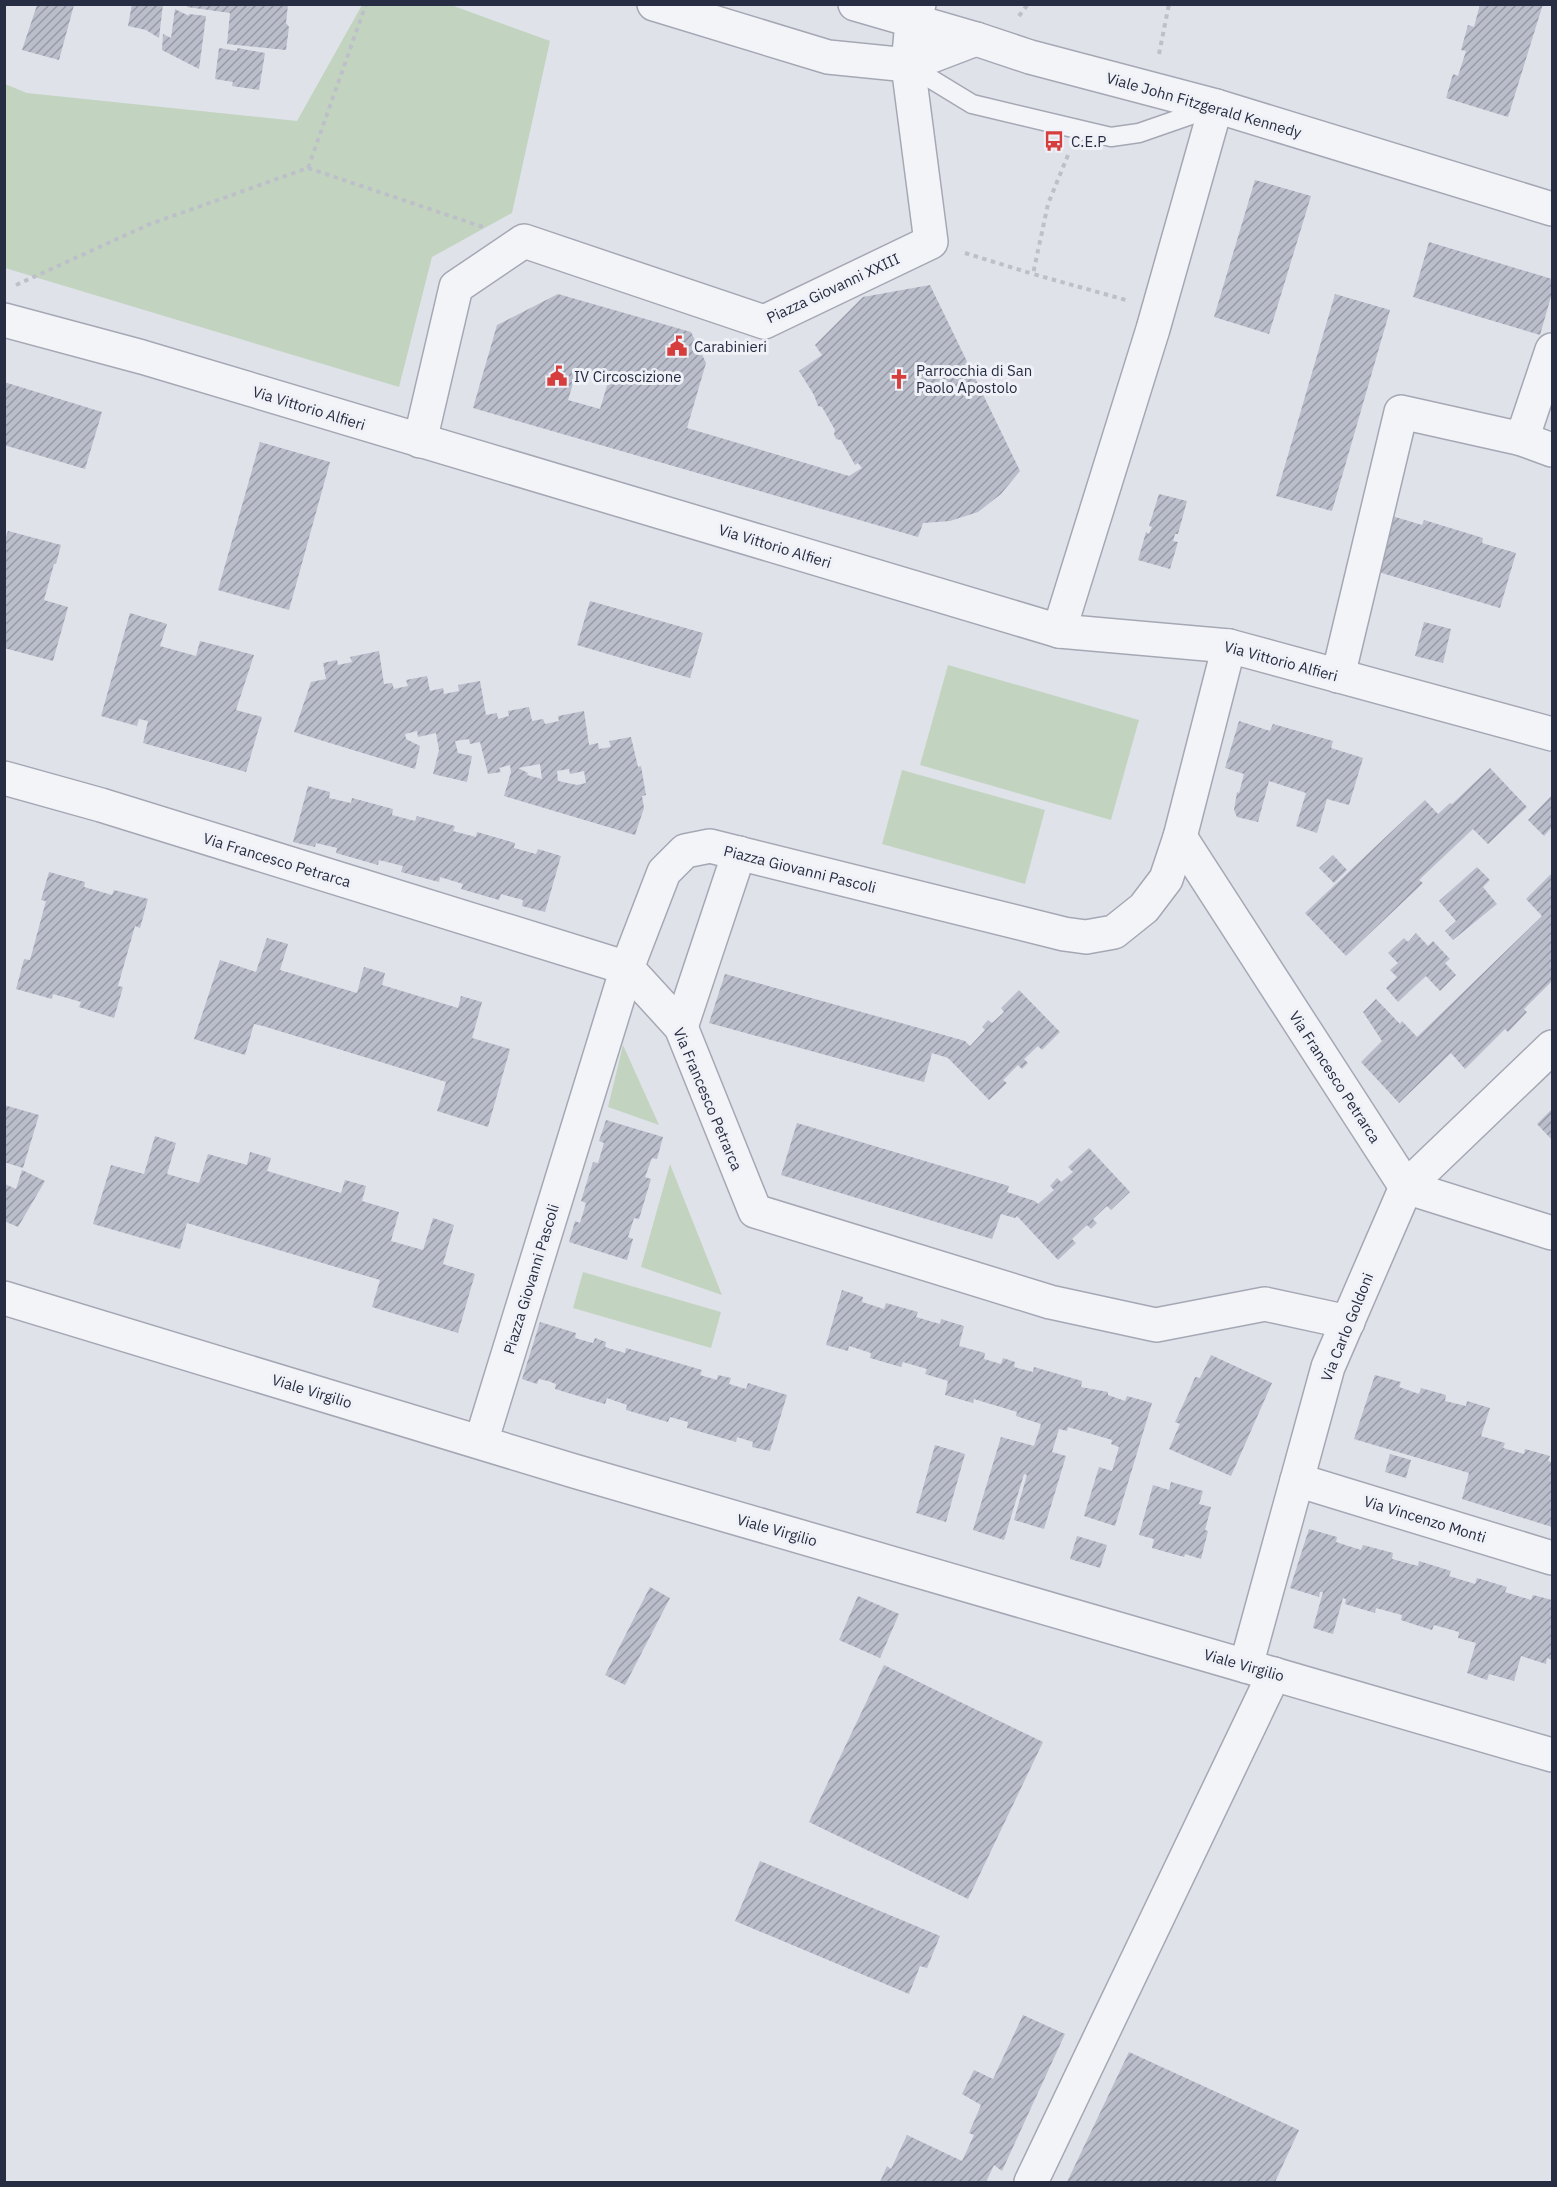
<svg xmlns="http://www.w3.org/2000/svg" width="1557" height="2187" font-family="'IBM Plex Sans',sans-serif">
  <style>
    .green { fill: #c2d4c0 }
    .building { fill: url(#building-hatch); fill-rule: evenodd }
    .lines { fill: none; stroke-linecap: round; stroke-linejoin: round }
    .lane-casing { stroke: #a5a8b4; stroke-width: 21 }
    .street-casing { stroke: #a5a8b4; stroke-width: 36 }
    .path { stroke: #bec0c9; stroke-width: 4; stroke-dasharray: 4.5 4.5; stroke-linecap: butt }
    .lane { stroke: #f3f4f8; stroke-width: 18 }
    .street { stroke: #f3f4f8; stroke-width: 33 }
    .labels { text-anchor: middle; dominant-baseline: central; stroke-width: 6; stroke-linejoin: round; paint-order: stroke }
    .street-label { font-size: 15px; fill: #272d42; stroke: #eff1f7 }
    .poi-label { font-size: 15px; fill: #272d42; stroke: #eff1f7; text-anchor: start }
  </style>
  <defs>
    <pattern id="building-hatch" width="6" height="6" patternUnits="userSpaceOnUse" patternTransform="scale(1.5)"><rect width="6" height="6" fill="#babdca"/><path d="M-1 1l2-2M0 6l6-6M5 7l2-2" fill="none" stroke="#979aa6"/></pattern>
  </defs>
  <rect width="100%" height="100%" fill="#e0e2ea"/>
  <g class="green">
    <path d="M362,5H451L550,41L512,213L432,257L399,387L5,268V84L27,93L297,121Z"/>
    <path d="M948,665L1139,720L1111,820L920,765Z"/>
    <path d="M902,770L1045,810L1025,884L882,844Z"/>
    <path d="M623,1045L659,1125L608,1107Z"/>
    <path d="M670,1164L722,1295L641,1267Z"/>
    <path d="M583,1272L721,1312L711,1348L573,1308Z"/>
  </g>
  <g class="building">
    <path d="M132,4H163L159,38L146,30L128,26Z"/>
    <path d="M187,4H288L286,23L289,27L286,50L227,44L230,13L187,7Z"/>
    <path d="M1480,4H1543L1508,117L1446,98L1453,74L1458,76L1466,51L1461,50L1468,25L1474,27Z"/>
    <path d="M37,5H74L59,60L22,50Z"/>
    <path d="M175,9L189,16V14L206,16L199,69L162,50L163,34L171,38Z"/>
    <path d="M219,48L237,51V48L265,53L259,90L232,86L233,82L215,79Z"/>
    <path d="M1255,180L1311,196L1269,334L1214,317Z"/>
    <path d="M1429,242L1552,279V293L1540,335L1413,297Z"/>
    <path d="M930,285L1020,471L1001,494L978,512L950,521L923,523L918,537L473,408L497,325L558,294L691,332L706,363L687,428L849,476L862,468L858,463L855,465L841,440L836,439L834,434L835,430L822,407L818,406L814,395L799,371L822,355L815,345L863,297ZM577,370L609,379L600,409L568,400Z"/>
    <path d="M1335,294L1390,310L1332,511L1276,496Z"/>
    <path d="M4,382L102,412L85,469L4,445Z"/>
    <path d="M260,442L330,462L289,610L218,590Z"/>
    <path d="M1159,494L1187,501L1178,534H1175L1174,538L1173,541L1178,542L1170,569L1138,560L1146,532L1149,534L1152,527L1149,526Z"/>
    <path d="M1392,516L1422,525L1424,520L1483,538L1482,543L1516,553L1500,608L1375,571Z"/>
    <path d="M8,531L61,545L56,564H54L44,600L68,607L53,661L4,648V542Z"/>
    <path d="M590,601L703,633L690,678L577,645Z"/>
    <path d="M130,613L167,624L160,646L196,656L200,641L254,655L236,710L262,717L246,772L143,743L148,721L139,719L137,726L101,716Z"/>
    <path d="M1424,622L1451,629L1443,663L1415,656Z"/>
    <path d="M379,651L384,684L392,683L394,689L408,686L406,680L427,676L430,691L443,688L444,694L459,691L458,685L480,681L486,715L497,713L498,719L509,716L508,711L529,707L532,721L543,719L545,724L559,721L558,716L584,711L589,745L598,743L599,749L611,747L609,741L631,737L638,767L641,766L646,795L642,796L644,808L635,835L504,796L511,772L510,765L499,768L501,772L488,774L480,742L470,744L469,739L455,741L458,753L472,756L467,782L433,774L439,750L436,733L418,737L417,731L405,734L406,739L420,746L415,769L294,732L311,682L326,679L323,663L337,660L338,665L343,664L352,662L350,657ZM540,764L542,779L527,775L528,773L518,768ZM569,769L570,774L584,771L586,783L577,785L558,781L557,771Z"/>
    <path d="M1239,721L1270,731L1273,724L1333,741L1331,748L1363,758L1349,805L1327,799L1317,833L1296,826L1306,793L1269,781L1258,822L1237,817L1234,810L1237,792L1239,793L1244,774L1225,768Z"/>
    <path d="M1490,768L1527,807L1488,844L1473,829L1419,880L1423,883L1346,956L1305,913L1425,800L1438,814L1450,803L1452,804Z"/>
    <path d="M308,786L330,792L329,798L351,803L352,798L393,809L392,815L415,821L417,816L455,826L453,831L476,837L477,832L515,843L514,848L536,854L538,849L561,856L545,912L522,906L523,900L501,894L499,900L461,889L463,884L440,877L439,882L401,872L403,866L379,860L378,865L336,853L337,848L316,843L315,847L293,842Z"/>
    <path d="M1552,795V827L1544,836L1528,820Z"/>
    <path d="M1333,855L1347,870L1334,883L1319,868Z"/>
    <path d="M1477,867L1490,880L1483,887L1497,904L1453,940L1445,931L1456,921L1439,901Z"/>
    <path d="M49,872L85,882L84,887L112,895L114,890L148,899L140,928L135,926L118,986L123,987L114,1018L79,1007L81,1002L53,994L52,999L16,989L24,959L30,960L46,901L41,900Z"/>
    <path d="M1552,873V981L1524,1009L1527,1012L1510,1030L1508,1032L1505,1029L1465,1069L1451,1053L1399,1103L1361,1062L1382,1041L1363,1012L1376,999L1400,1024L1402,1021L1417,1037L1542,916L1526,899Z"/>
    <path d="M1416,933L1428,946L1433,941L1450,959L1445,963L1456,975L1440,991L1426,976L1398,1002L1386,988L1397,977L1390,970L1398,963L1388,953L1404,938L1408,942Z"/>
    <path d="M267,938L288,944L280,970L357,993L364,967L385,973L382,985L458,1008L461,996L482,1002L472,1038L510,1049L488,1127L437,1111L446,1082L263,1026L254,1024L245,1055L194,1039L220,960L256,972Z"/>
    <path d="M725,974L937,1033L965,1041L970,1046L985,1030L982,1027L988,1020L992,1023L1004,1012L1001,1008L1019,990L1060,1032L1042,1050L1038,1046L1024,1059L1028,1063L1022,1069L1018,1065L1003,1080L1007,1083L989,1100L948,1058L932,1053L924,1082L709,1023Z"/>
    <path d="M4,1105L39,1115L23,1168L4,1162Z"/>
    <path d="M1552,1109V1140L1537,1124Z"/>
    <path d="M606,1120L663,1137L657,1159L652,1158L645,1177L651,1179L639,1219L634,1218L628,1237L633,1239L627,1260L569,1242L575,1221L580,1223L586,1203L581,1201L593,1162L598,1163L604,1143L599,1141Z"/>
    <path d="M797,1123L1009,1186L1007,1192L1035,1201L1038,1204L1054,1190L1050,1186L1057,1178L1061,1182L1073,1172L1068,1167L1089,1148L1130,1192L1111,1210L1107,1206L1093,1219L1097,1223L1091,1229L1087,1225L1072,1239L1076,1243L1058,1260L1017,1216L1015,1218L1001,1214L992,1239L781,1175Z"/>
    <path d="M155,1136L176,1143L167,1174L199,1183L208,1154L247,1165L250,1152L271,1158L267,1171L341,1193L345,1180L366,1186L362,1201L399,1212L391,1241L423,1250L433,1218L454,1225L443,1264L475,1274L458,1333L372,1307L380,1280L187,1223L180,1249L93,1224L111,1165L144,1174Z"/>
    <path d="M22,1170L45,1181L18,1227L4,1221V1187L5,1184L16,1189Z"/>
    <path d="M842,1290L863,1297L862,1302L884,1309L886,1303L918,1312L916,1317L940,1324L941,1319L964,1326L959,1346L985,1353L984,1359L1001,1364L1003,1358L1015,1362L1014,1367L1033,1372L1034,1367L1082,1381L1081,1387L1108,1392V1395L1125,1401L1127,1396L1152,1403L1115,1526L1084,1516L1099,1467L1112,1471L1119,1447L1111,1444L1112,1440L1068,1427L1067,1431L1059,1429L1052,1452L1066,1456L1044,1529L1014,1520L1027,1475L1024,1474L1004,1540L973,1530L1001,1437L1034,1446L1041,1424L1016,1416L1017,1412L974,1399L973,1403L945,1395L948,1381L925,1374L927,1369L903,1362L901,1367L870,1358L871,1353L849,1346L848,1351L826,1345Z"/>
    <path d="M540,1322L576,1333L575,1338L593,1343L595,1338L606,1342L605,1347L625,1353L626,1348L702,1370L700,1375L717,1380L718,1375L731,1378L729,1384L746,1389L748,1383L787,1395L770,1451L752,1447L753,1442L737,1437L736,1442L687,1428L688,1422L670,1417L668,1422L626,1410L627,1405L607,1398L605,1404L555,1389L556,1384L548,1381L539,1379L537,1384L522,1379Z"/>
    <path d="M1211,1355L1272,1383L1231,1476L1169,1449L1180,1424L1175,1422L1188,1394L1195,1377L1200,1378Z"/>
    <path d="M1375,1375L1401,1382L1399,1387L1419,1394L1421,1388L1446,1395L1445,1401L1466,1406L1467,1401L1490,1408L1481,1436L1505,1443L1503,1448L1524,1454L1525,1449L1550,1456L1548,1461L1552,1462V1527L1462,1499L1469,1473L1354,1439Z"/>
    <path d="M935,1445L965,1454L946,1522L916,1513Z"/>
    <path d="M1390,1454L1411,1460L1406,1478L1385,1472Z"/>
    <path d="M1171,1482L1203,1491L1199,1504L1211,1507L1205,1530L1208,1531L1201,1559L1185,1554L1184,1557L1152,1548L1154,1539L1139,1535L1153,1485L1169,1490Z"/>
    <path d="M1309,1529L1337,1537L1336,1542L1361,1550L1363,1545L1393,1553L1392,1559L1418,1566L1419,1561L1451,1571L1449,1576L1475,1584L1477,1578L1507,1587L1505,1592L1531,1600L1533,1595L1552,1600V1660L1547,1658L1546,1664L1521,1656L1514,1681L1489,1674L1487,1680L1467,1673L1476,1643L1458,1638L1459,1632L1434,1625L1432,1630L1413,1624L1401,1620L1402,1615L1376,1608L1375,1613L1345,1604L1346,1599L1343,1598L1333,1634L1313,1628L1323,1592H1320L1319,1597L1290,1588Z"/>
    <path d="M1077,1536L1107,1545L1100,1568L1070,1559Z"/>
    <path d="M650,1587L670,1598L625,1685L605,1675Z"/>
    <path d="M858,1596L899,1614L880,1658L839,1640Z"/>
    <path d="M884,1665L1043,1742L968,1899L809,1822Z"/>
    <path d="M760,1861L940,1936L927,1968L920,1966L909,1994L735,1921Z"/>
    <path d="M1023,2015L1065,2034L1002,2171L994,2165L986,2182H880L887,2166L891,2169L907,2135L962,2161L974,2135L969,2133L981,2105L962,2094L974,2070L993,2079Z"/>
    <path d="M1129,2052L1299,2130L1275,2182H1067Z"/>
  </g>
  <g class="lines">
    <g class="lane-casing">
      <path id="lane" d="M908,65L972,104L1111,137L1139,133L1211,108"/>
    </g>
    <g class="street-casing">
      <g id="street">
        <path d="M654,4L828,57L908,65L976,39"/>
        <path d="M855,4L976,39L1030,57L1216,106L1552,209"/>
        <path d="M4,320L142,357L1059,631L1229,646L1552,734"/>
        <path d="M1522,439L1552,450"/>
        <path d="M420,441L456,287L524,241L764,322L931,242L908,65L912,22L919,4"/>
        <path d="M1059,631L1153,329L1216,106"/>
        <path d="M1338,676L1401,412L1522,439L1552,350"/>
        <path d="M4,778L101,805L627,968L681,1027L755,1211L1050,1302L1156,1325L1265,1304L1348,1322"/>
        <path d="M1180,837L1406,1187L1552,1233"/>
        <path d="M681,1027L739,853"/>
        <path d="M4,1298L574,1471L1552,1755"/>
        <path d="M481,1442L627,968L664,872L685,851L710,846L1064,934L1086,937L1114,932L1144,908L1166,879L1180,837L1229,646"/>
        <path d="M1297,1480L1552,1558"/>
        <path d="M1246,1666L1328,1367L1406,1187L1552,1047"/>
        <path d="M1031,2182L1274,1674"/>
      </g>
    </g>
    <g class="path">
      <path d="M1019,16L1028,4"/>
      <path d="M1159,54L1169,4"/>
      <path d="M1068,155L1048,204L1033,274L1126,300"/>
      <path d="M308,168L483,227"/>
      <path d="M965,253L1033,274"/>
      <path d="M16,285L150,224L308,168L366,4"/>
    </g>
    <use href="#lane" class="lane"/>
    <use href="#street" class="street"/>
  </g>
  <defs>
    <g id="bus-bare" transform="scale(1.62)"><path d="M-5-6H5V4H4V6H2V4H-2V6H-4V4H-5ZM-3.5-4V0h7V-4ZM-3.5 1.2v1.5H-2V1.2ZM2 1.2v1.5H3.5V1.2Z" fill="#d63e3e" stroke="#eff1f7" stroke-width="2.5" paint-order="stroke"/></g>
    <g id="civic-bare" transform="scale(1.62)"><path d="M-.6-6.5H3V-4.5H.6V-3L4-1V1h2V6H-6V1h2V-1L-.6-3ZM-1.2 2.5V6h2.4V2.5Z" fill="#d63e3e" stroke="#eff1f7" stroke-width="2.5" paint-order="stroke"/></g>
    <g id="church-bare" transform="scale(1.62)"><path d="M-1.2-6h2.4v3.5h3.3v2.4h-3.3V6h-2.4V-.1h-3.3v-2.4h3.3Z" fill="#d63e3e" stroke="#eff1f7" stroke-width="2.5" paint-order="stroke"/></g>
  </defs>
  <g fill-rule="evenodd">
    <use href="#bus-bare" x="1054" y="141"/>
    <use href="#civic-bare" x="677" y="346"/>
    <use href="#civic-bare" x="557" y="376"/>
    <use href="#church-bare" x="899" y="379"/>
  </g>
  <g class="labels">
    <g class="street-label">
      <text transform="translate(1204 105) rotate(16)">Viale John Fitzgerald Kennedy</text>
      <text transform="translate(833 288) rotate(-25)">Piazza Giovanni XXIII</text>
      <text transform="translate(309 408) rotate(17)">Via Vittorio Alfieri</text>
      <text transform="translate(775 546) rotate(17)">Via Vittorio Alfieri</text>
      <text transform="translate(1281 661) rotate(15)">Via Vittorio Alfieri</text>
      <text transform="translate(277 860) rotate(17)">Via Francesco Petrarca</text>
      <text transform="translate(800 869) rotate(14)">Piazza Giovanni Pascoli</text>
      <text transform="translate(1335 1077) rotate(57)">Via Francesco Petrarca</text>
      <text transform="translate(708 1099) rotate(67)">Via Francesco Petrarca</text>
      <text transform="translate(531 1279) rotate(-73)">Piazza Giovanni Pascoli</text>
      <text transform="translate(1347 1327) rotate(-68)">Via Carlo Goldoni</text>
      <text transform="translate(312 1391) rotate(17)">Viale Virgilio</text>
      <text transform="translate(1425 1519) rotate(17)">Via Vincenzo Monti</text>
      <text transform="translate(777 1530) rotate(16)">Viale Virgilio</text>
      <text transform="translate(1244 1665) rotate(16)">Viale Virgilio</text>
    </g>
    <g class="poi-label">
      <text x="1071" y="141">C.E.P</text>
      <text x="694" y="346">Carabinieri</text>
      <text x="916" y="370">Parrocchia di San<tspan x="916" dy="17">Paolo Apostolo</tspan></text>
      <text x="574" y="376">IV Circoscizione</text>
    </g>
  </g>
  <rect width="1557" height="2187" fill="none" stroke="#272d42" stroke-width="12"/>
</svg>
